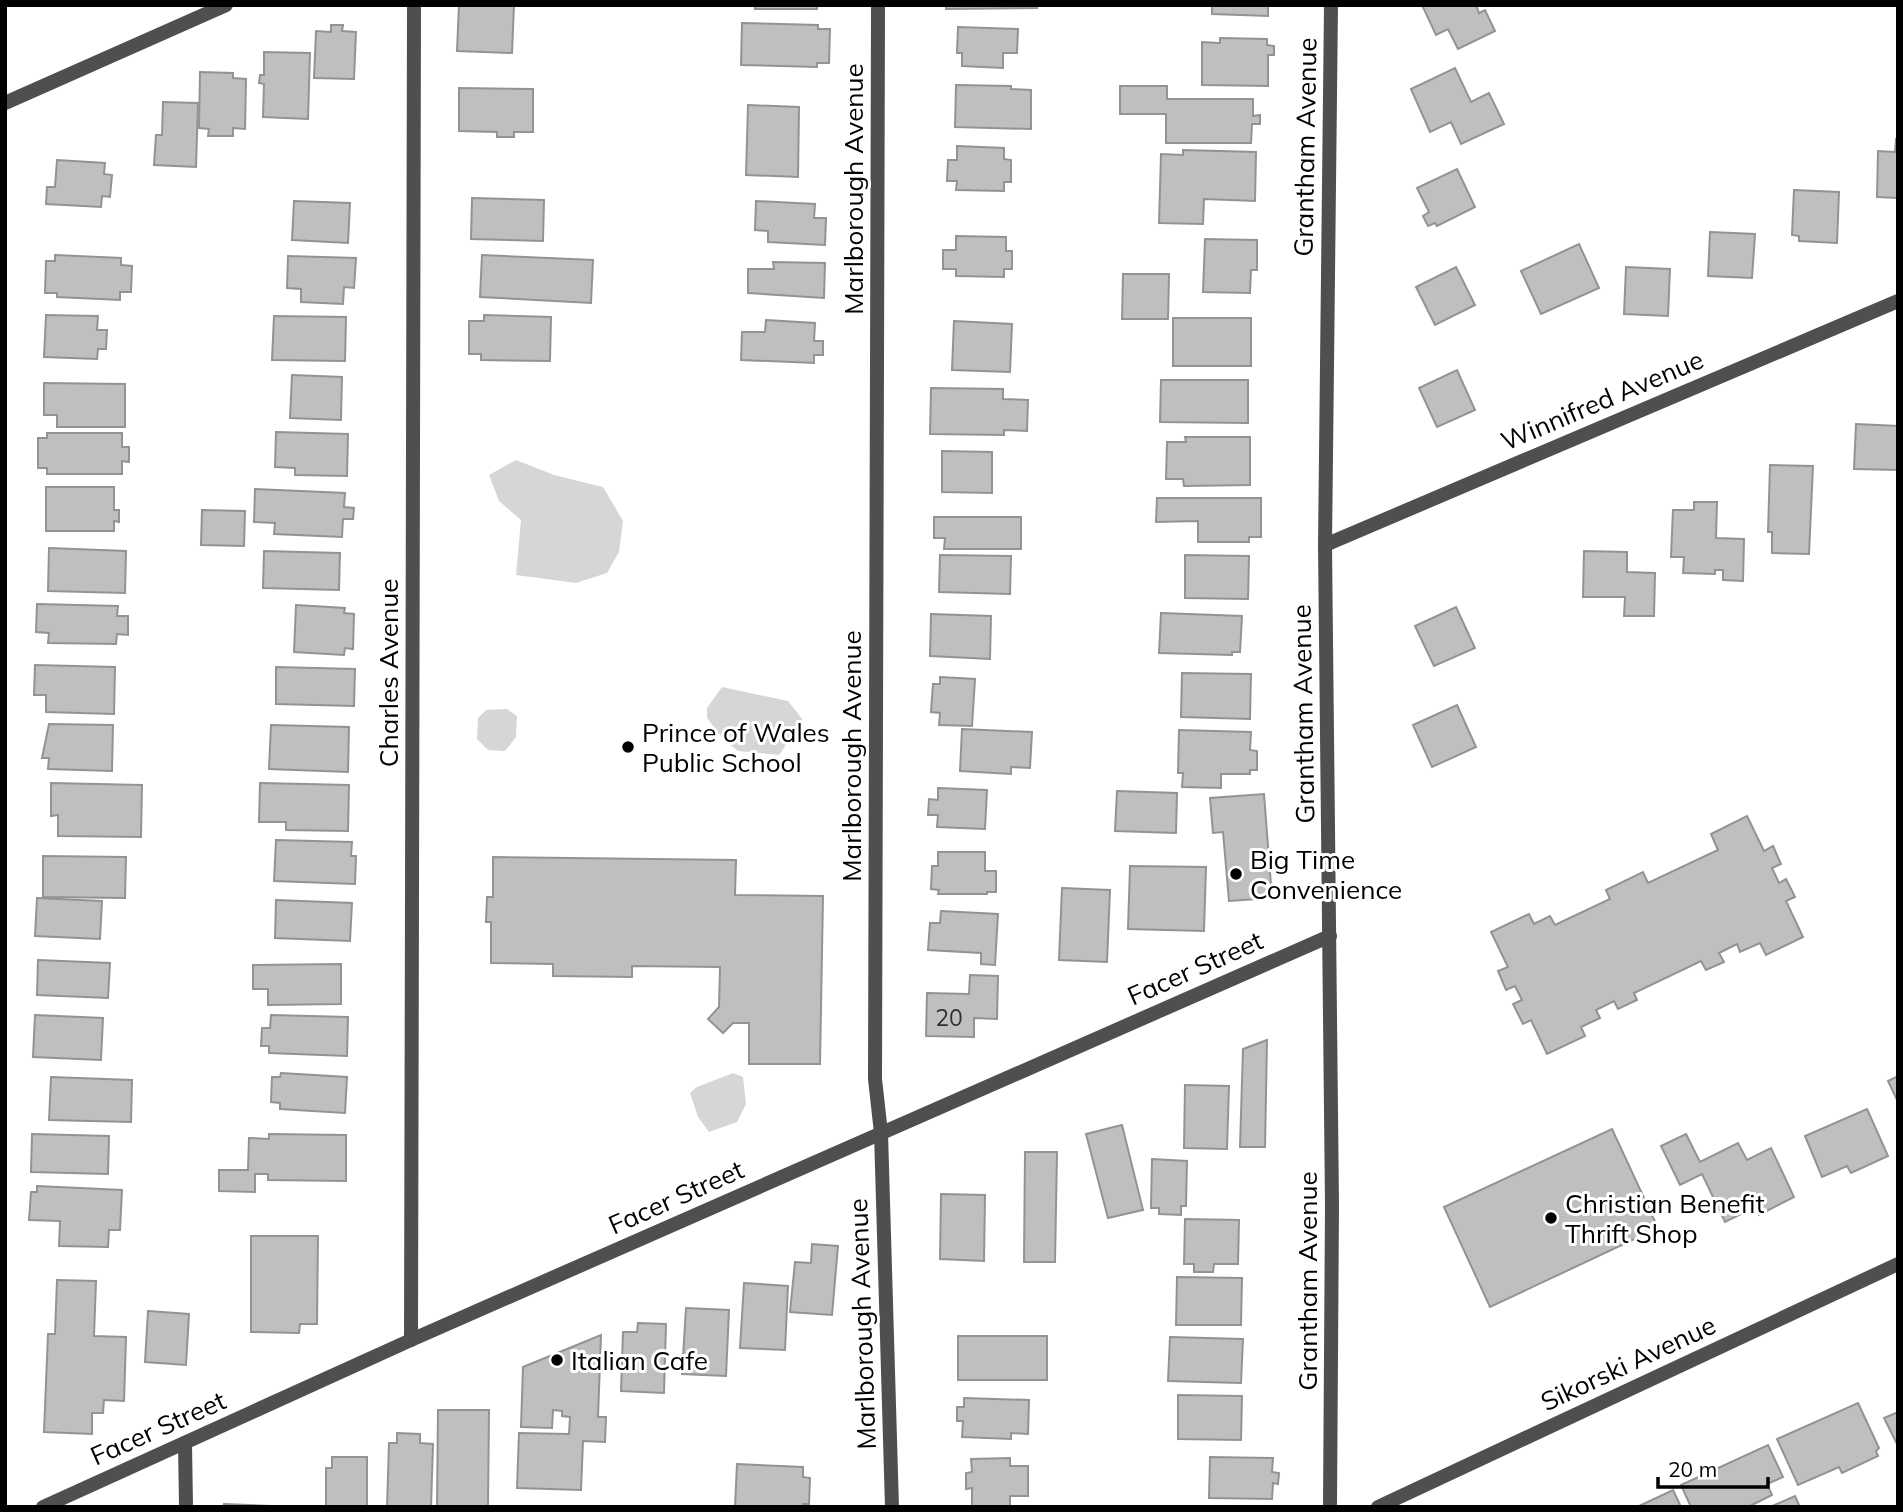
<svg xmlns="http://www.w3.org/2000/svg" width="1903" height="1512" font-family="Mulish,sans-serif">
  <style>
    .green { fill: #d6d6d6 }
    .building { fill: #bfbfbf; stroke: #939393; stroke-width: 2 }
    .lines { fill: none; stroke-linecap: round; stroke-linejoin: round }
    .minor { stroke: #4f4f4f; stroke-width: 14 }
    .tertiary { stroke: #4f4f4f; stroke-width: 14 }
    .poi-dot { fill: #000; stroke: #fff; stroke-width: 2.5 }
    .labels { text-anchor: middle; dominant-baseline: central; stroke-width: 6; stroke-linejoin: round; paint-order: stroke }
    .number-label { font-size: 23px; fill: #303030 }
    .street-label { font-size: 26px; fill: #000; stroke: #fff }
    .poi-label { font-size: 26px; fill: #000; stroke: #fff; text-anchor: start }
  </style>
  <rect width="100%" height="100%" fill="#fff"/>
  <g class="green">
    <path d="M516,460L554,475L603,487L623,521L619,552L607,573L576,583L516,575L521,520L499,501L489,475Z"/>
    <path d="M722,687L788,701L803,720L779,755L738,751L724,740L707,718V708Z"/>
    <path d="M507,709L517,716L516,737L505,751L488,750L477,739L478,718L486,710Z"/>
    <path d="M733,1073L743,1077L746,1104L737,1122L709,1132L698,1117L690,1093L697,1087Z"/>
  </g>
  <g class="building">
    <path d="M459,5H514L512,53L457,51Z"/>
    <rect x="755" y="5" width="62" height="4"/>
    <path d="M946,5H1037V8L946,9Z"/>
    <path d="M1212,5H1268V16L1212,14Z"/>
    <path d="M1422,5H1476L1479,13L1485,10L1495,31L1458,49L1448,29L1436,35Z"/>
    <path d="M742,23L818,25V29H830L829,63H817V67L741,65Z"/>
    <path d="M331,25H343L342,31L356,32L354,79L314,78L316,31L331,32Z"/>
    <path d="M958,27L1018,29L1017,53H1003V68L962,66V53H957Z"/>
    <path d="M1220,38L1267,39V45L1274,46V55H1268V86L1202,85V42L1220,43Z"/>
    <path d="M264,52L310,53L308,119L263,117L264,84L259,83L260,75H264Z"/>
    <path d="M1455,68L1471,102L1489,93L1504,124L1461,144L1451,122L1430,132L1411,89Z"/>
    <path d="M200,72L233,73V78L246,79L245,129L233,128V136H208L209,129L199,128Z"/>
    <path d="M956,85L1011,86V89L1031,90V129L955,127Z"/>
    <path d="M1120,86H1167V99H1253V116L1260,115V124H1252L1251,143H1166V114H1120Z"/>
    <path d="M459,88L533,89V132H514V137H497V132L459,131Z"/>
    <path d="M163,102L198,103L196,167L154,165L156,135H162Z"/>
    <path d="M748,105L799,107L798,177L746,175Z"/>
    <path d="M1896,139H1898V198L1877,197L1878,151L1895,152Z"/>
    <path d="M957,146L1004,148V159L1011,160V182H1004V191L956,190L957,181H947L948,160H957Z"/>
    <path d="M1183,150L1256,152L1255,201L1204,199L1203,224L1159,223L1161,154L1183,155Z"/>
    <path d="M57,160L105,163L104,174L112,175L110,197L102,196L101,207L46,204L47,187H55Z"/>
    <path d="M1457,169L1475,207L1437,226L1435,223L1428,226L1423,216L1429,212L1417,188Z"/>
    <path d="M1794,190L1839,192L1837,243L1799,241V236L1792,235Z"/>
    <path d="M472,198L544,200L543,241L471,239Z"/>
    <path d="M294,201L350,203L348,243L292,240Z"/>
    <path d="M756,201L815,204L814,218H826L825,245L768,242V231L755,230Z"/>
    <path d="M1710,232L1755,234L1752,278L1708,276Z"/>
    <path d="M956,236L1006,237V251H1012V269H1004V277L956,276V269H943V250H956Z"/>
    <path d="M1205,239L1257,240V270H1251L1250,293L1203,292Z"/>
    <path d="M1579,244L1599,288L1541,314L1521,271Z"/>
    <path d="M55,255L121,258V265L132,266L131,292H120V300L57,297V293H45L46,261H55Z"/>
    <path d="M482,255L593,260L591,303L480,297Z"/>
    <path d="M288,256L356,258L354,288L344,287L343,304L301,302V289L287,288Z"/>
    <path d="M773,262L825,263L824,298L748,293V269H774Z"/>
    <path d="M1456,267L1475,305L1435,325L1416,287Z"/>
    <path d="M1626,267L1670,269L1668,316L1624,314Z"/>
    <path d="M1123,274H1169L1168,319H1122Z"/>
    <path d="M46,315L98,316L97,330H107L106,349H98L97,359L44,357Z"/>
    <path d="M484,315L551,317L550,361L481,360V354H469V321H484Z"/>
    <path d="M274,316L346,317L345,361L272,360Z"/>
    <rect x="1173" y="318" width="78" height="48"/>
    <path d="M766,320L815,323L814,341H823V355H814V363L741,360L742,332H765Z"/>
    <path d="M954,321L1012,324L1010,372L952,370Z"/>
    <path d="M1457,370L1475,410L1437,427L1419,388Z"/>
    <path d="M292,375L342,377L341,420L290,418Z"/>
    <path d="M1161,380H1248V423L1160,422Z"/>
    <path d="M44,383L125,384V427H57V415H44Z"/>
    <path d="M931,388L1003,389V399L1028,400L1027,431L1004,430V435L930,434Z"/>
    <path d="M1856,424L1898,426V470L1854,469Z"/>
    <path d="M276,432L348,434L347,476L295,475V468L275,467Z"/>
    <path d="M47,433H122V447H129V462L122,461V474H47V468H38V438H47Z"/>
    <path d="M1185,437H1250V485L1184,486L1183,479H1166L1167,442H1186Z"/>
    <path d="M942,451L992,452V493L942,492Z"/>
    <path d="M1770,465L1813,466L1809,554L1772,553V532H1768Z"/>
    <path d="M46,487H114V510H119V522L114,521V531H46Z"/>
    <path d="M255,489L345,493L344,507L354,508L353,519H343L342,537L274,534L275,523L254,522Z"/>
    <path d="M1157,498H1261V537H1249V542H1198V521L1156,522Z"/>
    <path d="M1694,502H1717L1716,538L1744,539L1743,581L1723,580V570H1715V574L1683,573L1684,557H1671L1673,510H1694Z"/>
    <path d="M202,510L245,511L244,546L201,545Z"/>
    <path d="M934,517H1021V549H944L945,538H934Z"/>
    <path d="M49,548L126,551L125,593L48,591Z"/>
    <path d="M264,551L340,553L339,590L263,588Z"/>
    <path d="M1584,551L1627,552V572L1655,573L1654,616H1624L1625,597H1583Z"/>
    <path d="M940,555L1011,556L1010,594L939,592Z"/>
    <path d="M1185,555L1249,556L1248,599L1185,598Z"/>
    <path d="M37,604L118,606L117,616H128V635L117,634L116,644L48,643L49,633L36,632Z"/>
    <path d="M296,605L345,608L344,613L354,614L353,649L345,648L344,655L294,652Z"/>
    <path d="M1456,607L1475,648L1434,666L1415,626Z"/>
    <path d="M1161,613L1242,616L1240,652H1232V655L1159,653Z"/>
    <path d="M931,614L991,616L990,659L930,656Z"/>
    <path d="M35,665L115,667L114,714L46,712V695H34Z"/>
    <path d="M276,667L355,669L354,706L276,704Z"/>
    <path d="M1182,673L1251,674L1250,719L1181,717Z"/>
    <path d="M940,677L975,679L972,726L939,725L940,713L931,712L933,684H940Z"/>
    <path d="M1457,705L1476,747L1432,767L1413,725Z"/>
    <path d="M49,724L113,725L112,771L48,769L49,758H42Z"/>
    <path d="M271,725L349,727L348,772L269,769Z"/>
    <path d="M962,729L1032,732L1030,768L1011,767V774L960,771Z"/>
    <path d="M1179,730L1251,732L1250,750L1257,751V770H1250V774H1221V788L1182,787L1183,773H1178Z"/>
    <path d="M51,783L142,785L141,837L58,836V815L51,816Z"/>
    <path d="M260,783L349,785L348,831L286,830V822H259Z"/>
    <path d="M938,788L987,790L985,829L937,827L938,815H928L929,799L938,800Z"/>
    <path d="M1117,791L1177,793L1176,833L1115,831Z"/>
    <path d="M1264,794L1272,898L1229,901L1223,832L1213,833L1210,798Z"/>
    <path d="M1747,816L1764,851L1773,846L1781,864L1772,868L1779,883L1786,879L1795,897L1786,901L1803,937L1766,955L1760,943L1740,952L1737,944L1719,953L1724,962L1706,970L1701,961L1634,993L1637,1000L1618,1009L1614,1001L1596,1010L1600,1018L1581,1027L1585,1036L1547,1054L1531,1020L1523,1024L1513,1004L1522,1000L1515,986L1506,990L1498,971L1508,967L1491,932L1529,914L1534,924L1550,916L1555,925L1610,899L1606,890L1643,872L1648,883L1718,850L1711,834Z"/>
    <path d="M276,840L352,842L351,856H356L355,884L274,881Z"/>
    <path d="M938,852H985V871H996V892H987V894H938L939,890L931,889L932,866H938Z"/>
    <path d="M43,856L126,857L125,898L43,897Z"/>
    <path d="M493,857L736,860L735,895L823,896L820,1064H749V1023H733L723,1033L708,1019L719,1007L720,967L632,966V977L553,976V964L491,963V922H486L487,897H493Z"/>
    <path d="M1130,866L1206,867L1204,931L1128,929Z"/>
    <path d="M1062,888L1110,890L1107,962L1059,960Z"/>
    <path d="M37,898L102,901L100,939L35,936Z"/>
    <path d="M276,900L352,903L350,941L275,938Z"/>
    <path d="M941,911L998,914L995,965L981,964V953L928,950L930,923H940Z"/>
    <path d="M38,960L110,963L108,998L37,995Z"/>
    <path d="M341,964V1004L268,1005V989H253V965Z"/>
    <path d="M970,975L998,976L997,1019L974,1018V1037L926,1036L927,993L969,994Z"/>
    <path d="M35,1015L103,1018L101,1060L33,1057Z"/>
    <path d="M271,1015L348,1017L347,1056L269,1053V1046H261L262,1028H270Z"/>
    <path d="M1267,1040L1265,1147H1240L1243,1049Z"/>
    <path d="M281,1073L347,1077L345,1113L280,1109V1103L271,1102L272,1077H280Z"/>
    <path d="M1898,1076V1102L1888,1081Z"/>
    <path d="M51,1077L132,1080L131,1122L49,1120Z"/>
    <path d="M1185,1085L1229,1086L1227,1149L1184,1148Z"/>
    <path d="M1867,1109L1888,1156L1851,1173L1847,1166L1822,1177L1805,1136Z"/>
    <path d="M1122,1125L1143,1210L1108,1218L1086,1134Z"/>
    <path d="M1612,1129L1658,1228L1490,1307L1444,1207Z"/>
    <path d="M32,1134L109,1136L108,1174L31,1172Z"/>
    <path d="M269,1134L346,1135V1181L268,1180V1174H255V1192L219,1191V1170H248L249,1138L269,1139Z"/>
    <path d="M1686,1134L1700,1162L1738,1143L1747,1160L1771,1148L1794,1197L1759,1215L1755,1207L1725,1222L1702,1174L1680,1185L1661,1146Z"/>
    <path d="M1025,1152H1057L1055,1262H1024Z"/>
    <path d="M1152,1159L1187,1161L1186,1206H1181V1215L1159,1214V1208H1151Z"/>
    <path d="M37,1186L122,1190L120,1230H109L108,1247L59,1246L60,1221L29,1220L31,1192H37Z"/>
    <path d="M941,1194L985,1195L984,1261L940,1259Z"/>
    <path d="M1185,1219L1239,1220L1238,1264H1214L1213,1272H1194V1264H1184Z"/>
    <path d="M251,1236H318L317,1324H300L299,1333L251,1332Z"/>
    <path d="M812,1244L838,1246L832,1315L790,1312L795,1262L811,1263Z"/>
    <path d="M1177,1277L1242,1278L1241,1325H1176Z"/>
    <path d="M57,1280L96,1281L94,1336L126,1337L124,1401L104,1400L103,1413H92V1434L44,1432L48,1334H55Z"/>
    <path d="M744,1283L788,1286L785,1350L740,1348Z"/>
    <path d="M686,1308L729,1310L726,1376L682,1374Z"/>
    <path d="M148,1311L189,1314L186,1365L145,1362Z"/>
    <path d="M638,1323L666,1324L664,1393L621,1391L623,1332H637Z"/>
    <path d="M601,1335L598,1417H606L605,1442L583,1441L581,1490L517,1488L519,1433L569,1434L570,1417L562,1416V1411L553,1410L552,1428L521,1427L523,1367Z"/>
    <rect x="958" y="1336" width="89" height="44"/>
    <path d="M1170,1337L1243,1339L1241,1383L1168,1381Z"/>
    <path d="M1178,1395L1242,1396L1241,1440L1178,1439Z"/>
    <path d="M964,1398L1029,1400L1028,1434L1011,1433V1439L962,1437L963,1421H957V1407H964Z"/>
    <path d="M1858,1403L1879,1448L1876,1451L1878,1456L1842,1473L1839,1467L1798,1485L1777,1439Z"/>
    <path d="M438,1410H489L488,1507H437Z"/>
    <path d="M1898,1412V1446L1884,1418Z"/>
    <path d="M397,1433L420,1434V1443L433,1444L431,1507H387L389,1443H397Z"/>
    <path d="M1768,1445L1783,1477L1767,1484L1772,1495L1748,1507H1691L1681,1485Z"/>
    <path d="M332,1457H367V1507H326V1468H332Z"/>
    <path d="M1210,1457L1273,1458L1272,1472L1279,1473L1278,1484L1273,1483L1272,1499L1209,1498Z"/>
    <path d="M1010,1458V1466H1028V1496H1010V1506H972V1488L966,1489V1473L972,1472L971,1459Z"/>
    <path d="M737,1464L803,1467V1477L810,1478L809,1504H803V1507H735Z"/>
    <path d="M1673,1490L1681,1507H1637Z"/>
    <path d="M1795,1496L1800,1507H1770Z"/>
    <path d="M224,1504L271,1506V1507H223Z"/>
  </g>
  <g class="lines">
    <g class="minor">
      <path d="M878,5L875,1079L881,1133L892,1507"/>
      <path d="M5,103L226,5"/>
      <path d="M1325,545L1898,301"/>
      <path d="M411,1340L414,5"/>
      <path d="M185,1443L186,1507"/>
      <path d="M43,1507L411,1340L1330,936"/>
      <path d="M1378,1507L1898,1264"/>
    </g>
    <path class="tertiary" d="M1330,1507L1332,1205L1325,545L1331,5"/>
  </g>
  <g class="poi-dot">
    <circle cx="628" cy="747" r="7"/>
    <circle cx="1236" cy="874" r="7"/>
    <circle cx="1551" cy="1218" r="7"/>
    <circle cx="557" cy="1360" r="7"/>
  </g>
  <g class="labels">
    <g class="number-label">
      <text x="949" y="1017">20</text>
    </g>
    <g class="street-label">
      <text transform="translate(1305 147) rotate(-89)">Grantham Avenue</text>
      <text transform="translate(853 189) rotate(-90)">Marlborough Avenue</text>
      <text transform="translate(1602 400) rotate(-23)">Winnifred Avenue</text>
      <text transform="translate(388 673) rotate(-90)">Charles Avenue</text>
      <text transform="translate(1303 714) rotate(-91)">Grantham Avenue</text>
      <text transform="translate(851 756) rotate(-90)">Marlborough Avenue</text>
      <text transform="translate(1195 968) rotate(-24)">Facer Street</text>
      <text transform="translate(676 1197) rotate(-24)">Facer Street</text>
      <text transform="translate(1307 1281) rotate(-90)">Grantham Avenue</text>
      <text transform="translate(862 1324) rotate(-92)">Marlborough Avenue</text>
      <text transform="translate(1628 1363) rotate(-25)">Sikorski Avenue</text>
      <text transform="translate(158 1428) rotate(-24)">Facer Street</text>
    </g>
    <g class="poi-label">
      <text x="642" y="732">Prince of Wales<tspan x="642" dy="30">Public School</tspan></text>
      <text x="1250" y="859">Big Time<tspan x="1250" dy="30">Convenience</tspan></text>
      <text x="1565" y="1203">Christian Benefit<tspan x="1565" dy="30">Thrift Shop</tspan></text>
      <text x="571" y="1360">Italian Cafe</text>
    </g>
  </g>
  <rect width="1903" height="1512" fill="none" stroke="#000000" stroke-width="14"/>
  <path d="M1658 1477v10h110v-10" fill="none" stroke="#000000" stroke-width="3.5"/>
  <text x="1668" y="1477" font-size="21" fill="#000000" stroke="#ffffff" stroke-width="5" paint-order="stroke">20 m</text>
</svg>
